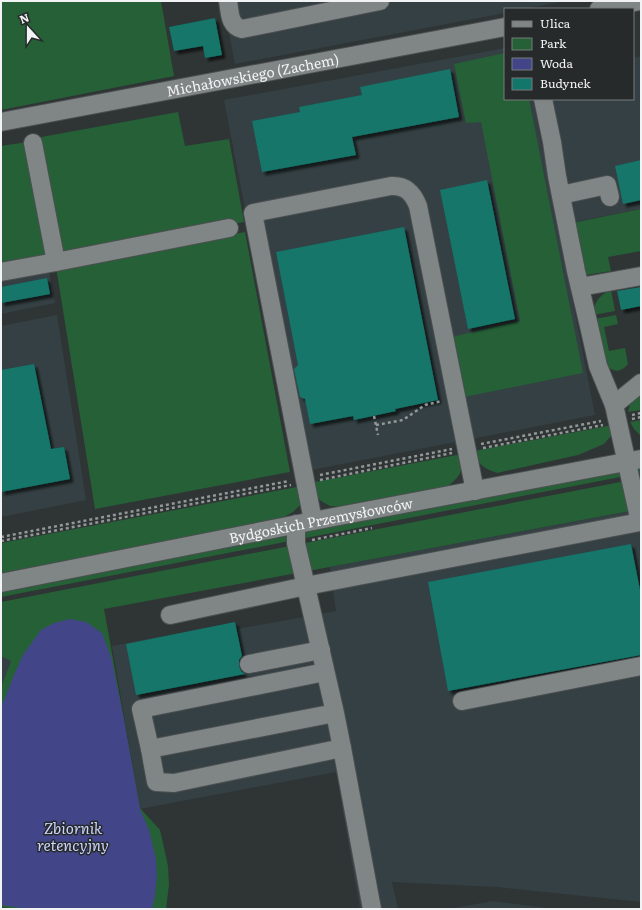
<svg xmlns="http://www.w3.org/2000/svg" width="642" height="910" font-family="Literata,serif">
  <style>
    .built { fill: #344043 }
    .green { fill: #266037 }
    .water { fill: #424689 }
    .building { fill: #12766b; filter: url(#shadow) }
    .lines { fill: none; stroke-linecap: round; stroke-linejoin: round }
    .minor-casing { stroke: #4b4f50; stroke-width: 20 }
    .path { stroke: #939798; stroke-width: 2.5; stroke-dasharray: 3 3; stroke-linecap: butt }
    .minor { stroke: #808586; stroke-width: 18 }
    .labels { text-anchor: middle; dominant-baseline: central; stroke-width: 3; stroke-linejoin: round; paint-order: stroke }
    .street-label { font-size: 14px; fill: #f1f3f4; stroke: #262a2b }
    .water-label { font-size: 15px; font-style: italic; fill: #ced4fc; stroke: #262a2b }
  </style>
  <defs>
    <filter id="shadow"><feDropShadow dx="3.5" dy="3.5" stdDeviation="1" flood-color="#0009"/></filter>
  </defs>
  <rect width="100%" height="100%" fill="#2f3435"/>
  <g class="built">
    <path d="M220,1H566L524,9H505V13L235,64L224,7Z"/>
    <path d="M505,48V99H533L595,415L296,473L224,100Z"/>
    <path d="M641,56V209L563,224L544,99H633V58Z"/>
    <path d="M49,271L55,303L1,314V281Z"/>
    <path d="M57,315L86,500L1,517V326Z"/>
    <path d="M641,509V902L497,887L392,882L398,909H360L336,772L140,809L112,646L235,622L237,629L336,611L330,567Z"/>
    <path d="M1,656L11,661L1,687Z"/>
    <path d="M493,901L555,909H448Z"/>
  </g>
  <g class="green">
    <path d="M1,1H161L174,76L1,110Z"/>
    <path d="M505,53V99H529L583,373L464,397L452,337L520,321L481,122L466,123L454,64Z"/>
    <path d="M178,112L185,146L229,139L244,222L60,257L36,138Z"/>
    <path d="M27,142L50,257L1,267V146Z"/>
    <path d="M641,209V251L608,257L611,271L586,275L572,223Z"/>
    <path d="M245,232L290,472L95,509L56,267Z"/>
    <path d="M611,290L615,311L593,315C594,302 599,295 611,290Z"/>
    <path d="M616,315L618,324L604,327L609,351L625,348L628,364C620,374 612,372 604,363L595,319Z"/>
    <path d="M641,393V410L628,412L631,400Z"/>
    <path d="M641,420V436L634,429L630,422Z"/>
    <path d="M613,425L612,435L604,444L578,455L497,473C483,468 479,465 474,451Z"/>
    <path d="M462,454C462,474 461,475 447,487L346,507L330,506L321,501L313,493L310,483Z"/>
    <path d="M641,467V473L1,597V591Z"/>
    <path d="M641,478V509L104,609L140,808L160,830L168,866L169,885L166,909H15L1,907V687L11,661L1,656V602Z"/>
    <path d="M302,486L301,504L293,512L277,521L1,573V543Z"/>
  </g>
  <path class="water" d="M70,619L86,622L102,633L111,657L124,720L140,809L149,830L156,859L157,876L155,896L152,909H29L1,905V703H3L14,675L23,655L41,630L54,623Z"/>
  <g class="building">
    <path d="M215,18L222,55L205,58L203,46L174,51L169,27Z"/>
    <path d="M450,69L459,117L352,137L356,155L262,172L252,121L300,112L299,107L362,95L360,87Z"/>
    <path d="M641,160V200L623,204L615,166Z"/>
    <path d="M487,180L515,319L468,329L440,190Z"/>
    <path d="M404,227L438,400L395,409L396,411L354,420L353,416L310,424L305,399L300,397L294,369L298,365L276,252Z"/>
    <path d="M47,278L50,294L1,303V287Z"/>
    <path d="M641,287V306L621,310L617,291Z"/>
    <path d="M34,364L51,449L64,447L70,479L1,492V370Z"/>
    <path d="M631,544L641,595V655L448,691L428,582Z"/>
    <path d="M235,622L242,656L239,660V666L241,671L245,674L136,695L126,644Z"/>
  </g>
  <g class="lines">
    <g class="minor-casing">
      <g id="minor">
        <path d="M228,1C230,12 229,26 242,29L380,1"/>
        <path d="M599,9L640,1"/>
        <path id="s1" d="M1,122L505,27"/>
        <path d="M33,143L56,262L229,228"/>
        <path d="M561,195L607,185L610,197"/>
        <path d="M1,272L56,262"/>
        <path d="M580,287L641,276"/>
        <path d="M614,405L641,383"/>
        <path d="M313,521L253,213L391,186C405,185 413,193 418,206L475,491"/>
        <path d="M296,524V543L335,713L150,749L156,782L174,783L342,748L335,713"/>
        <path id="s2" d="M1,583L313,521L641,459"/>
        <path d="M170,615L306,586L640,522L614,405L598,366L589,326L576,271L557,176L552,142L543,99"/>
        <path d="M249,664L321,650"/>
        <path d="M462,701L641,666"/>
        <path d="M342,748L372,909"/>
        <path d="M150,749L141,709L325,672"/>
      </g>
    </g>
    <g class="path">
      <path d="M632,415L641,413"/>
      <path d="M374,416L378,435"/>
      <path d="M632,419L641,417"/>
      <path d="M376,425L403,420L425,405L442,401"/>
      <path d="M481,444L601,421"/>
      <path d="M483,448L603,425"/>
      <path d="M320,475L452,449"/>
      <path d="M320,480L452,453"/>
      <path d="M1,537L289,481"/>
      <path d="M312,540L372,528"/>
      <path d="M1,541L291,485"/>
    </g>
    <use href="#minor" class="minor"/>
  </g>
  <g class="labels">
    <g class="street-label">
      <text stroke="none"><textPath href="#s1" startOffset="256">Michałowskiego (Zachem)</textPath></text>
      <text stroke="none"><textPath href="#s2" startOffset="326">Bydgoskich Przemysłowców</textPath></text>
    </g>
    <g class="water-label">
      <text x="73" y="827">Zbiornik<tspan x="73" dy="17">retencyjny</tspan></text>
    </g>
  </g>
  <rect width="642" height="910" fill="none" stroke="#f1f3f4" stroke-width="4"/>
  <rect x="504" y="8" width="130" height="92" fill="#262a2b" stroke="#777a7b"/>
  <rect x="512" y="21" width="20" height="6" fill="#808586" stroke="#777a7b"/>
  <text x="540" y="28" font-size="12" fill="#f1f3f4">Ulica</text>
  <rect x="512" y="38" width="20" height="12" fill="#266037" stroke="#777a7b"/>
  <text x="540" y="48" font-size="12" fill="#f1f3f4">Park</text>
  <rect x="512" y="58" width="20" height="12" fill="#424689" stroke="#777a7b"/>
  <text x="540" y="68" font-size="12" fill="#f1f3f4">Woda</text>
  <rect x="512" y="78" width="20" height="12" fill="#12766b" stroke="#777a7b"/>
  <text x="540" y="88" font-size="12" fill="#f1f3f4">Budynek</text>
  <g transform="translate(28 28) rotate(339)" stroke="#262a2b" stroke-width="3" paint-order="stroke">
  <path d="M0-3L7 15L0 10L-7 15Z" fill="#f1f3f4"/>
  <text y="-6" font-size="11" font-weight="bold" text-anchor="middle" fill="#f1f3f4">N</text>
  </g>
</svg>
